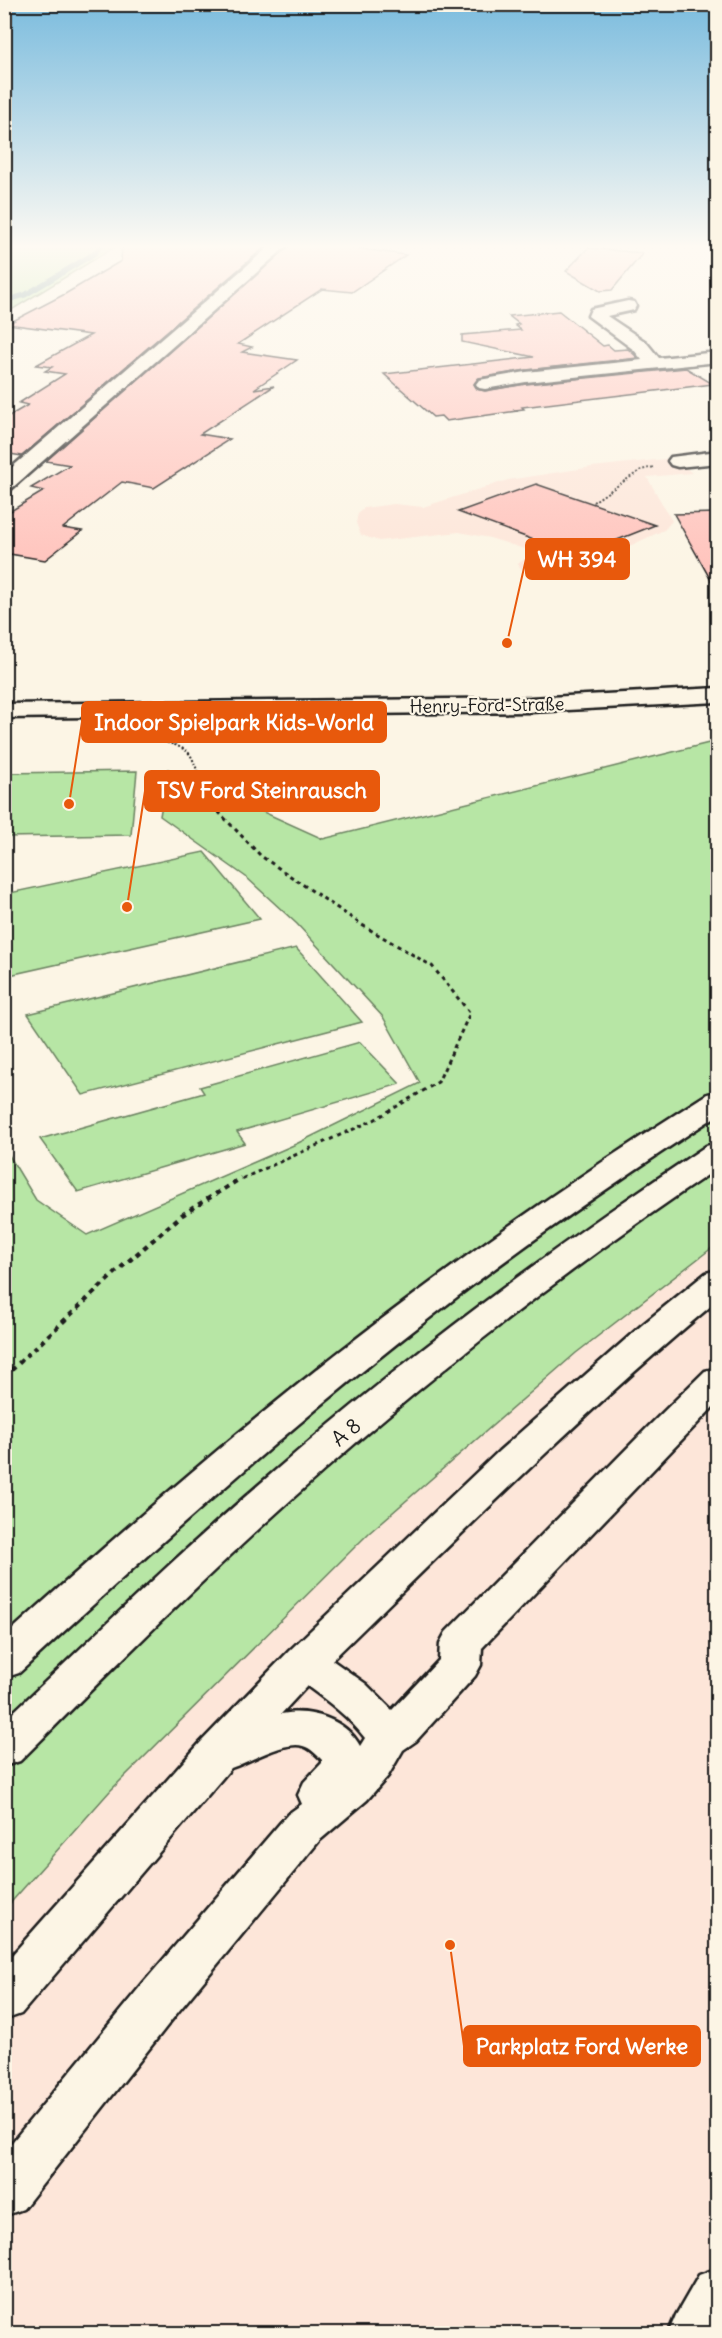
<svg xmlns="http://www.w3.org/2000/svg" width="722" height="2338" font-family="Delius,sans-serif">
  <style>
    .built { fill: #fde6d9 }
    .green { fill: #b7e6a5; stroke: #6a8160; stroke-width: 1.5 }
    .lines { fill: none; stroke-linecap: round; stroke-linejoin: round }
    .stream { stroke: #538388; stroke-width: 5 }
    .building { fill: #ffc3bc; stroke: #1c1c1c; stroke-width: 1.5 }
    .minor-casing { stroke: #1c1c1c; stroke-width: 5 }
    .highway-casing { stroke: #1c1c1c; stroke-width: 5 }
    .path-far2 { stroke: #1c1c1c; stroke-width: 2; stroke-dasharray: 2 2; stroke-linecap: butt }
    .path-far1 { stroke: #1c1c1c; stroke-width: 3; stroke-dasharray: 4 4; stroke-linecap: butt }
    .path { stroke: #1c1c1c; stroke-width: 4.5; stroke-dasharray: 5 5; stroke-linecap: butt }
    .minor { fill: #fcf5e5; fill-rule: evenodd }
    .highway { fill: #fcf5e5; fill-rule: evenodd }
    .labels { text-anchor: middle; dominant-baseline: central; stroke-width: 4.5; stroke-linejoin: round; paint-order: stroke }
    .far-street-label { font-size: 18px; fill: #1c1c1c; stroke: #fcf5e5 }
    .street-label { font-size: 21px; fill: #1c1c1c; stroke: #fcf5e5 }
    .leader { fill: none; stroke: #e8590c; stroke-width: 2 }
    .callout-dot { fill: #e8590c; stroke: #fcf5e5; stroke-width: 2 }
    .callout { fill: #e8590c; stroke: #e8590c; stroke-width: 2 }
    .callout-label { font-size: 22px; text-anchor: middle; font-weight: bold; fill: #fff }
  </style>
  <rect width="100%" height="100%" fill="#fcf5e5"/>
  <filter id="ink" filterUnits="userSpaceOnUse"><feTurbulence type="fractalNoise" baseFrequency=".0167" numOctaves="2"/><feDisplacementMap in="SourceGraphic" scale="12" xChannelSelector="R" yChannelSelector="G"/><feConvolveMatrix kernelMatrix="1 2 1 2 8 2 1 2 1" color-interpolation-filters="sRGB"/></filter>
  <g filter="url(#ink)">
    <g class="built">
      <path d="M674,458L692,473L647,477L672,521L664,530L612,554L575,564L527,570L521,569L518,564L534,552L490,538L459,532L379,541L361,535L356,523L358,513L364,508L394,504L423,507L508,480L592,467Z"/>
      <path d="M717,1244V2333L5,2334V1909L110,1791L369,1533L576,1353Z"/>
    </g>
    <g class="green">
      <path d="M5,245H118L5,314Z"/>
      <path d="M717,741V1244L576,1353L369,1533L110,1791L5,1909L4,1147L36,1200L87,1235L296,1144L420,1083L383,1017L297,924L246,877L160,816L168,769L323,839Z"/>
      <path d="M137,771L131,835L5,837V773Z"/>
      <path d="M204,852L260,919L5,976V894Z"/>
      <path d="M296,948L362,1022L83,1095L28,1014Z"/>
      <path d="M360,1042L400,1084L237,1132L245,1143L78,1192L40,1139L204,1093L200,1087Z"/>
    </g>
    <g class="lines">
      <path class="stream" d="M4,301L25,295L95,253L101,245"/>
    </g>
    <g class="building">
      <path d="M122,245H267L22,456L4,453V419L28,405L19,403L65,374L45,371L52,367L36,365L91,335L7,324L65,294L121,261Z"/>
      <path d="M290,245H333L406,255L352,292L322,289L238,344L252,347L242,352L297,360L254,389L274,386L200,434L230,439L154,488L122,482L63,528L82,531L45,560L4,553V515L44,491L31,488L70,465L46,461Z"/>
      <path d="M588,248L643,253L612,290L600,291L566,271Z"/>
      <path d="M559,311L603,346L608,345L614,350L628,349L638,358L526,370L479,378L474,384L477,389L485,391L526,384L686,368L713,384L522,407L524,409L515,410L517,411L446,421L441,416L433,417L384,374L534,357L462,342V335L521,330L515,325L519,324L509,316Z"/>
      <path d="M536,484L655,525L577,556L458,512Z"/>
      <path d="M717,513V591L674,514Z"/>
    </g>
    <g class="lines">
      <g class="minor-casing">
        <g id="minor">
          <path d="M271,245H288L11,489L4,491V474Z"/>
          <path d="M628,301L634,302L636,306L634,310L607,316L646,342L659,358L718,352V362L526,382L485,389L479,388L476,384L479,380L485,379L526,372L642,360L634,350L588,316L591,309Z"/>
          <path d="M718,451V463L678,467L671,465L668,461L671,457Z"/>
          <path d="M718,688V702L530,712L4,718V704L530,698Z"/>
          <path d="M718,1270V1300C582,1413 458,1537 332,1660L366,1684L392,1710L439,1660L440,1643L446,1632L650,1425L705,1371L718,1368V1402L482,1648L481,1665L475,1676L416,1741L403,1750L388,1776L367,1800L320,1840L178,2012L23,2209L4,2216V2152L144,1982L288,1814L302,1804L298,1795L304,1782L322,1763V1760C317,1755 311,1748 303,1746C286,1740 249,1762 231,1768L21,2014L4,2020V1964L200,1743L289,1651L499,1451L642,1325L706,1273ZM307,1686C329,1702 349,1717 365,1738L360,1746C346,1719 309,1708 281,1714Z"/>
          <path d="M718,2268V2334H668L676,2315L699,2275Z"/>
        </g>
      </g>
      <g class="highway-casing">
        <g id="highway">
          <path d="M718,1092V1115C626,1175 536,1236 449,1303C299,1418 158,1544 19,1673L4,1678V1637C140,1514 279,1394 426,1286C517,1218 611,1155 707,1094Z"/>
          <path d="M718,1143V1168C556,1276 404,1396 261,1527C178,1603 99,1682 20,1761L4,1766V1721C92,1638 178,1554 269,1476C407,1356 553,1247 706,1146Z"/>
        </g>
      </g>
      <g class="path-far2">
        <path d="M593,502L641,470L654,467"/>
        <path d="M95,737C116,738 179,736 191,756C196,765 199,777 203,787"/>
      </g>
      <path class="path-far1" d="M202,785L208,801L261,856L362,925L432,966L470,1013L438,1082L374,1120L239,1180"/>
      <path class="path" d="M4,1377L116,1272L182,1215L241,1178"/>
      <use href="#minor" class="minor"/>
      <use href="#highway" class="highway"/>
    </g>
  </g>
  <linearGradient id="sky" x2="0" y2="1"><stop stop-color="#7bbcde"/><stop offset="0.43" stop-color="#fefaf3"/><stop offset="1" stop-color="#fefaf3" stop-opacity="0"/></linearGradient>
  <rect width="722" height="573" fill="url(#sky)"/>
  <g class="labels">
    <g class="far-street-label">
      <text transform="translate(487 705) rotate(-1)">Henry-Ford-Straße</text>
    </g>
    <g class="street-label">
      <text transform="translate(346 1432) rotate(-40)">A 8</text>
    </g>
  </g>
  <path class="leader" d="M507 643L526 559M69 804L82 722M127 907L145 791M450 1945L464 2046"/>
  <g class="callout-dot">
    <circle cx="507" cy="643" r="6"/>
    <circle cx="69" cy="804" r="6"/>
    <circle cx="127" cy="907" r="6"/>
    <circle cx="450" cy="1945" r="6"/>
  </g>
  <g class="callout">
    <rect x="526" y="539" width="103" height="40" rx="6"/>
    <rect x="82" y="702" width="304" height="40" rx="6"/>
    <rect x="145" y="771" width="234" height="40" rx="6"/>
    <rect x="464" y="2026" width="236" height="40" rx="6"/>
  </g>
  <g class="callout-label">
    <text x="577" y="567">WH 394</text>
    <text x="234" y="730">Indoor Spielpark Kids-World</text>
    <text x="262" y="798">TSV Ford Steinrausch</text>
    <text x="582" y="2054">Parkplatz Ford Werke</text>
  </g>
  <rect width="722" height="2338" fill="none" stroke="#fcf5e5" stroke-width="24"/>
  <rect x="12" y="12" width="698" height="2314" fill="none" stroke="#1c1c1c" stroke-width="2" filter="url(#ink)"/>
</svg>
